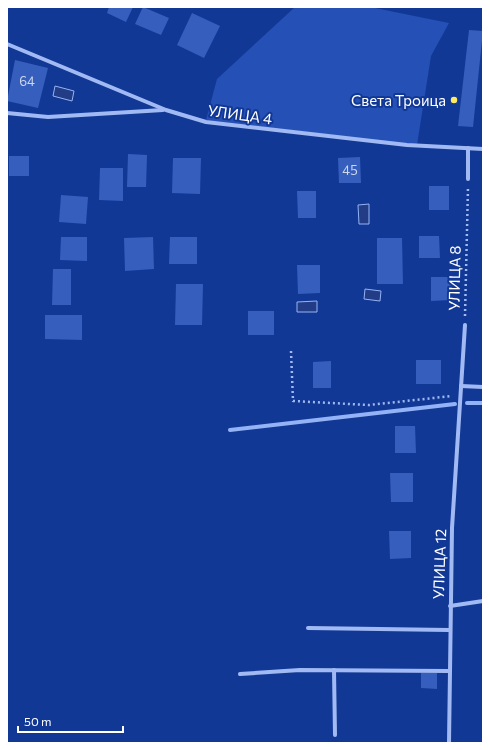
<svg xmlns="http://www.w3.org/2000/svg" width="490" height="750" font-family="Commissioner,sans-serif">
  <style>
    .green { fill: #2550b5 }
    .water { fill: #223d85; stroke: #94b3f6 }
    .lines { fill: none; stroke-linecap: round; stroke-linejoin: round }
    .stream { stroke: #94b3f6; stroke-width: 4 }
    .building { fill: #365ebc }
    .path { stroke: #a2baf3; stroke-width: 2.5; stroke-dasharray: 2 3; stroke-linecap: butt }
    .minor { stroke: #a2baf3; stroke-width: 4 }
    .poi-dot { fill: #ffea64; stroke: #123896; stroke-width: 1.5 }
    .labels { text-anchor: middle; dominant-baseline: central; stroke-width: 4; stroke-linejoin: round; paint-order: stroke }
    .number-label { font-size: 13px; fill: #cdd7ee }
    .poi-label { font-size: 15px; fill: #fff; stroke: #123896; text-anchor: end }
    .street-label { font-size: 15px; fill: #fff; stroke: #123896 }
  </style>
  <rect width="100%" height="100%" fill="#123896"/>
  <path class="green" d="M295,7H370L449,23L431,56L417,145L206,120L217,79Z"/>
  <g class="water">
    <path d="M55,86L74,91L72,101L53,96Z"/>
    <path d="M369,204V224H359L358,205Z"/>
    <path d="M365,289L381,291L380,301L364,299Z"/>
    <path d="M317,301V312H297V302Z"/>
  </g>
  <g class="lines">
    <g class="stream">
      <path d="M467,403H483"/>
      <path d="M230,430L455,404"/>
    </g>
  </g>
  <g class="building">
    <path d="M109,7H133L126,22L107,13Z"/>
    <path d="M143,7L169,18L161,35L135,24Z"/>
    <path d="M192,13L220,26L204,58L177,45Z"/>
    <path d="M469,30L483,31L473,127L458,126Z"/>
    <path d="M15,60L48,68L38,108L7,101Z"/>
    <path d="M128,154L147,155L146,187H127Z"/>
    <rect x="9" y="156" width="20" height="20"/>
    <path d="M360,157L361,183H339L338,158Z"/>
    <path d="M173,158H201L200,194L172,193Z"/>
    <path d="M100,168H123V201L99,200Z"/>
    <rect x="429" y="186" width="20" height="24"/>
    <path d="M297,191H316V218H298Z"/>
    <path d="M61,195L88,197L86,224L59,222Z"/>
    <path d="M419,236H439L440,258H419Z"/>
    <path d="M61,237H87V261L60,260Z"/>
    <path d="M153,237L154,269L125,271L124,238Z"/>
    <path d="M170,237H197V264H169Z"/>
    <path d="M377,238H402L403,284H377Z"/>
    <path d="M297,265H320V293L298,294Z"/>
    <path d="M53,269H71V305H52Z"/>
    <path d="M431,277H451V300L431,301Z"/>
    <path d="M176,284H203L202,325H175Z"/>
    <rect x="248" y="311" width="26" height="24"/>
    <path d="M45,315H82V340L45,339Z"/>
    <rect x="416" y="360" width="25" height="24"/>
    <path d="M331,361V388H313V362Z"/>
    <path d="M395,426H415L416,453H395Z"/>
    <path d="M390,473H413V502H391Z"/>
    <path d="M389,531H411V558L390,559Z"/>
    <path d="M421,673H437V689L421,688Z"/>
  </g>
  <g class="lines">
    <g class="path">
      <path d="M465,316L468,187"/>
      <path d="M291,351L293,401L369,405L452,396"/>
    </g>
    <g class="minor">
      <path d="M7,44L166,110L206,122L407,145L483,149"/>
      <path d="M7,113L48,117L163,110"/>
      <path d="M468,148V179"/>
      <path d="M461,386L483,387"/>
      <path d="M450,606L483,601"/>
      <path d="M308,628L449,630"/>
      <path d="M334,670L335,735"/>
      <path d="M240,674L300,670L448,671"/>
      <path d="M449,743L452,528L465,325"/>
    </g>
  </g>
  <circle class="poi-dot" cx="454" cy="100" r="4"/>
  <g class="labels">
    <g class="number-label">
      <text x="27" y="81">64</text>
      <text x="350" y="170">45</text>
    </g>
    <g class="poi-label">
      <text x="446" y="100">Света Троица</text>
    </g>
    <g class="street-label">
      <text transform="translate(240 114) rotate(8)">УЛИЦА 4</text>
      <text transform="translate(454 278) rotate(-89)">УЛИЦА 8</text>
      <text transform="translate(439 564) rotate(-88)">УЛИЦА 12</text>
    </g>
  </g>
  <rect width="490" height="750" fill="none" stroke="#ffffff" stroke-width="16"/>
  <path d="M18 726v6h105v-6" fill="none" stroke="#ffffff" stroke-width="2"/>
  <text x="24" y="726" font-size="12" fill="#ffffff" stroke="#123896" stroke-width="3" paint-order="stroke">50 m</text>
</svg>
